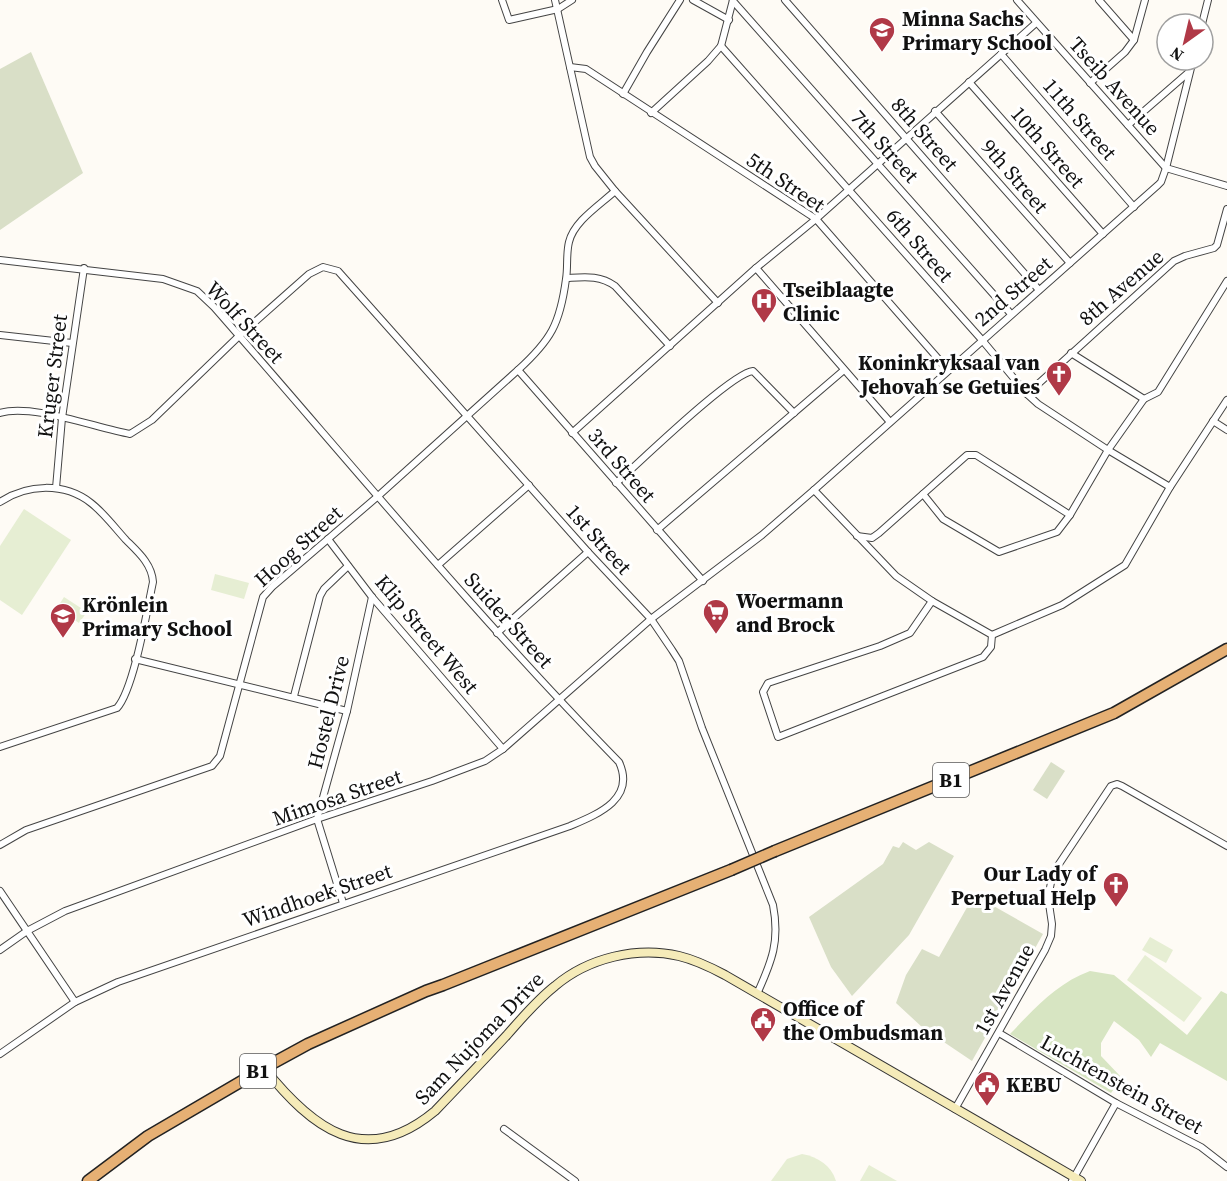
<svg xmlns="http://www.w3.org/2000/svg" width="1227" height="1181" font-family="'Source Serif 4',serif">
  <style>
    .green { fill: #d7e5c2 }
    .cemetery { fill: #d9dfc7 }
    .pitch { fill: #e6eed3 }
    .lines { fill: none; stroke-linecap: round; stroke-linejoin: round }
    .minor-casing { stroke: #444; stroke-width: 8 }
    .secondary-casing { stroke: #333; stroke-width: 10 }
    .trunk-casing { stroke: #222; stroke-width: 13 }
    .minor { stroke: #fff; stroke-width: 6 }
    .secondary { stroke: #f5ebb9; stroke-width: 8 }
    .trunk { stroke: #e6b074; stroke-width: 10 }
    .trunk-bridge-casing { stroke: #222; stroke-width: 13; stroke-linecap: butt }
    .trunk-bridge { stroke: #e6b074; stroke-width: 10 }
    .labels { text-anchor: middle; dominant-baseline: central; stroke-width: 6; stroke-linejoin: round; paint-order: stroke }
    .shield { fill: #fff; stroke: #585858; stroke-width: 1.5 }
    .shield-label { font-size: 20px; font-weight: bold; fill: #111 }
    .poi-label { font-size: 21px; font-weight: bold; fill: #111; stroke: #fff; text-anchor: start }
    .street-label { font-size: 21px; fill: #111; stroke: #fff }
  </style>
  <rect width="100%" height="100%" fill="#fefbf5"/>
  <path class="green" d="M1090,971L1114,975L1187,1035L1221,991L1227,994V1081L1160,1043L1151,1057L1139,1040L1114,1021L1101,1043V1056L1122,1078L1111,1093L1010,1034C1034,1009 1057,983 1090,971Z"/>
  <g class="cemetery">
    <path d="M31,52L83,173L0,230V69Z"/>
    <path d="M1051,762L1065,771L1047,799L1033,790Z"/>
    <path d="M903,842L916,850L929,842L954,856L909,935L852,996L831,967L809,917L883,864L893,846L899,848Z"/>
    <path d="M974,895L1043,934L972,1061L923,1028L896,1003L906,975L922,949L939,957Z"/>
  </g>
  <g class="pitch">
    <path d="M24,509L71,540L22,615L0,600V546Z"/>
    <path d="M215,574L249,583L244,599L211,590Z"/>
    <path d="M64,597L87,612L79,623L57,608Z"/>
    <path d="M1150,937L1173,950L1166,963L1142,950Z"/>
    <path d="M1145,955L1202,998L1184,1022L1127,980Z"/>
    <path d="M802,1154C818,1157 831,1165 836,1181H771L787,1159Z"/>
    <path d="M869,1165L897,1181H860Z"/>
  </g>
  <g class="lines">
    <g class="minor-casing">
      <g id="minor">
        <path d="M502,0L509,20L558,9L572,0"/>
        <path d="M693,0L729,20"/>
        <path d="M785,0L1039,290"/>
        <path d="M1017,0L1166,168"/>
        <path d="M1099,0L1134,40"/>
        <path d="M733,1L1011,314"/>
        <path d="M1202,24L1208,0"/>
        <path d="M721,46L982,340L1027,394L1038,404L1108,450L1170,487"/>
        <path d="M1001,54L1134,207"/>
        <path d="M570,67L586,69L816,219L948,370"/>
        <path d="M969,82L1103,234"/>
        <path d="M1090,83L1125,52L1134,40L1145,0"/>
        <path d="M623,94L647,52L680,0"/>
        <path d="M935,111L1070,263"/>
        <path d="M651,113L708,61L721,46L733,0"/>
        <path d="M1128,125L1189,72"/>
        <path d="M1166,168L1227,186"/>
        <path d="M615,191L718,303"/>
        <path d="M0,260L163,279L197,291L214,307C348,460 477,617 619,762C636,799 598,814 570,826L118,982L75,1002L0,1054"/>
        <path d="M756,268L890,422"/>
        <path d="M567,278C585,277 600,275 615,286L670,346"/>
        <path d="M0,335L72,343"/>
        <path d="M1071,353L1144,399"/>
        <path d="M518,370L703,581"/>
        <path d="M1027,394L1174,261L1185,256L1214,248L1217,245L1227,209"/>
        <path d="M0,413C31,403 96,428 130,434L152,420L239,336L309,274L323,267L338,271L588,552L651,619L672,650L679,661L702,728L773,905C780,941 772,961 757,994"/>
        <path d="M1213,421L1227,430"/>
        <path d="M572,433L756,268L816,219L1036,23"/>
        <path d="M616,483C639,463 731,373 753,371L794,413"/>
        <path d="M56,488L62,418L84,268"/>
        <path d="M814,490L896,576L932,601L992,635"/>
        <path d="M923,494L943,519L999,552L1057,532L1070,515L1108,450L1144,399L1158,392L1227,281"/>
        <path d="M0,502C27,484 64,482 91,503C104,513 115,528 126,540C138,552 152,564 153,582C147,610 134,689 117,708L0,747"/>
        <path d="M657,530L844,370"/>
        <path d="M857,536L872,538L879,533L967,455H976L1070,515"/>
        <path d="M328,539L372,597L503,749"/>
        <path d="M438,565L529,485"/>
        <path d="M932,601L910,633L880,646L768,683L763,692L778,737L983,657L991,647L992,635"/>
        <path d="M497,633L588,552"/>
        <path d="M992,635L1062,605L1125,565L1170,487L1227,400"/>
        <path d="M135,659L347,711"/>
        <path d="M294,696L320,596L324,589L348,566"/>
        <path d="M0,845L26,830L212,766L220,756L263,597L272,587L377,497L518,370C551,340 560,324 566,279C568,267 566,254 569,242C574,221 600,205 615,191L595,166L590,157L555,0"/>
        <path d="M0,891L75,1002"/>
        <path d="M343,903L317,819L347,711L372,597"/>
        <path d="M0,950L27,931L65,911L317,819L432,781L485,761L503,749L651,619L762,535L814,490L1158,185L1161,182L1166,168L1193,60"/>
        <path d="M999,1033L1116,1103L1201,1147L1227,1167"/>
        <path d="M955,1109L1045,950L1051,936L1052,924L1048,897L1053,873L1111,786L1117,784L1122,786L1227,846"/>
        <path d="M504,1129L575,1181"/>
        <path d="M1072,1181L1116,1103"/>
      </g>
    </g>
    <g class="secondary-casing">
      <path id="secondary" d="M264,1068C312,1128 364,1170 435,1111C459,1086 483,1061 507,1035C522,1018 537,1000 555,986C588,958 637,946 679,956C696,960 710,967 725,975L1081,1181"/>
    </g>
    <g class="trunk-casing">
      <g id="trunk">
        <path d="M775,851L1114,713L1227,649"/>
        <path d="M88,1181L148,1136L264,1068L308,1044L426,991L443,985L731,870"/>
      </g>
    </g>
    <use href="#minor" class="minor"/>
    <use href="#secondary" class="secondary"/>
    <use href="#trunk" class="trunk"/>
    <g class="trunk-bridge-casing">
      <path id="trunk-bridge" d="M731,870L775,851"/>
    </g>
    <use href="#trunk-bridge" class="trunk-bridge"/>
  </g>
  <defs>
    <g id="school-pin" transform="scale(1.35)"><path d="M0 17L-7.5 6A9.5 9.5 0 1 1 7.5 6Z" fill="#b03947" stroke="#fff"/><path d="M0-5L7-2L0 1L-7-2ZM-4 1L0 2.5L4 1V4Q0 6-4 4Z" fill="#fff"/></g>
    <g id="hospital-pin" transform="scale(1.35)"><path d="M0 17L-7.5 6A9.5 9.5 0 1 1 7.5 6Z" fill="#b03947" stroke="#fff"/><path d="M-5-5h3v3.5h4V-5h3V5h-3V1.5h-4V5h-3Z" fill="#fff"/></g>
    <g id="church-pin" transform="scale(1.35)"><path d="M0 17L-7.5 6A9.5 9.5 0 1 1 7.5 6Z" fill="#b03947" stroke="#fff"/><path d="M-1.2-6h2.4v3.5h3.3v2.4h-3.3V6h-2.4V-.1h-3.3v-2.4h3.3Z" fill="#fff"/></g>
    <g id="supermarket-pin" transform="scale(1.35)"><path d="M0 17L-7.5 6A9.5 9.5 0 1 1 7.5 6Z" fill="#b03947" stroke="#fff"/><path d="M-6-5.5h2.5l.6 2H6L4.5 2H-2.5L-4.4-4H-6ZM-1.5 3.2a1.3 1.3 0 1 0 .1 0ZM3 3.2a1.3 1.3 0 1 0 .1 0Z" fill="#fff"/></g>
    <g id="civic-pin" transform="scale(1.35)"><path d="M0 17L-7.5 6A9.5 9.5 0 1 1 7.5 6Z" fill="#b03947" stroke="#fff"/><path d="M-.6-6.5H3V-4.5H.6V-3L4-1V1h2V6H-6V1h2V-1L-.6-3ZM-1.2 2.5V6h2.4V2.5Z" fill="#fff"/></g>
  </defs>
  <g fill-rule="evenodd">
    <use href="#school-pin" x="882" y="30"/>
    <use href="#hospital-pin" x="764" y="301"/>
    <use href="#church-pin" x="1059" y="374"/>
    <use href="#supermarket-pin" x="716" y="612"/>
    <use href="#school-pin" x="63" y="616"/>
    <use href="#church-pin" x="1116" y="885"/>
    <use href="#civic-pin" x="763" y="1020"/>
    <use href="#civic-pin" x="987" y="1084"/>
  </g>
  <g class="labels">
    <g class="shield">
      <rect x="933" y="763" width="36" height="34" rx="4.5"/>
      <rect x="240" y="1054" width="36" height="34" rx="4.5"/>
    </g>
    <g class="shield-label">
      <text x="951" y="780">B1</text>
      <text x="258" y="1071">B1</text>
    </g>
    <g class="poi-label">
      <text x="902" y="18">Minna Sachs<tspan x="902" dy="24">Primary School</tspan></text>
      <text x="783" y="289">Tseiblaagte<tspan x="783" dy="24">Clinic</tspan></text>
      <text x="1040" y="362" text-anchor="end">Koninkryksaal van<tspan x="1040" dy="24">Jehovah se Getuies</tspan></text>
      <text x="736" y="600">Woermann<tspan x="736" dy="24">and Brock</tspan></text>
      <text x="82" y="604">Krönlein<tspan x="82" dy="24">Primary School</tspan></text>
      <text x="1096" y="873" text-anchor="end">Our Lady of<tspan x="1096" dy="24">Perpetual Help</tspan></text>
      <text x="783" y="1008">Office of<tspan x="783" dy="24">the Ombudsman</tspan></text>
      <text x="1006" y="1084">KEBU</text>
    </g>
    <g class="street-label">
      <text transform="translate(1115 86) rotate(48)">Tseib Avenue</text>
      <text transform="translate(1080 119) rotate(49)">11th Street</text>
      <text transform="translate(925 134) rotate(49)">8th Street</text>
      <text transform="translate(885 146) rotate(48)">7th Street</text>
      <text transform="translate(1048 147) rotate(49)">10th Street</text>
      <text transform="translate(1015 176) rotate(49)">9th Street</text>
      <text transform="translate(786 182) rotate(34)">5th Street</text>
      <text transform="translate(920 245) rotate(49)">6th Street</text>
      <text transform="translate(1121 287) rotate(-41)">8th Avenue</text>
      <text transform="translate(1013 291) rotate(-41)">2nd Street</text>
      <text transform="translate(245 322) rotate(47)">Wolf Street</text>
      <text transform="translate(52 376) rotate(-83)">Kruger Street</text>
      <text transform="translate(622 465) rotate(49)">3rd Street</text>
      <text transform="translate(599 539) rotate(48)">1st Street</text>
      <text transform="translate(298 546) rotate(-42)">Hoog Street</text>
      <text transform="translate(509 620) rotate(48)">Suider Street</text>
      <text transform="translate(427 634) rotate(50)">Klip Street West</text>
      <text transform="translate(328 712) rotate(-76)">Hostel Drive</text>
      <text transform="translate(337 797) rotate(-19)">Mimosa Street</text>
      <text transform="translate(317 895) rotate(-19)">Windhoek Street</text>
      <text transform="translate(1004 989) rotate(-61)">1st Avenue</text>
      <text transform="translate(479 1038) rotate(-46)">Sam Nujoma Drive</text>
      <text transform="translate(1122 1084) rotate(29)">Luchtenstein Street</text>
    </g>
  </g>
  <g transform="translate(1185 42) rotate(214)"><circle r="28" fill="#ffffff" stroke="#a0a0a0" stroke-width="1.5"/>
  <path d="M0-4.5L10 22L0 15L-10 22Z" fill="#b03947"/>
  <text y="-9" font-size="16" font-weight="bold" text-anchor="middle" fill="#111111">N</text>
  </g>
</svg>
